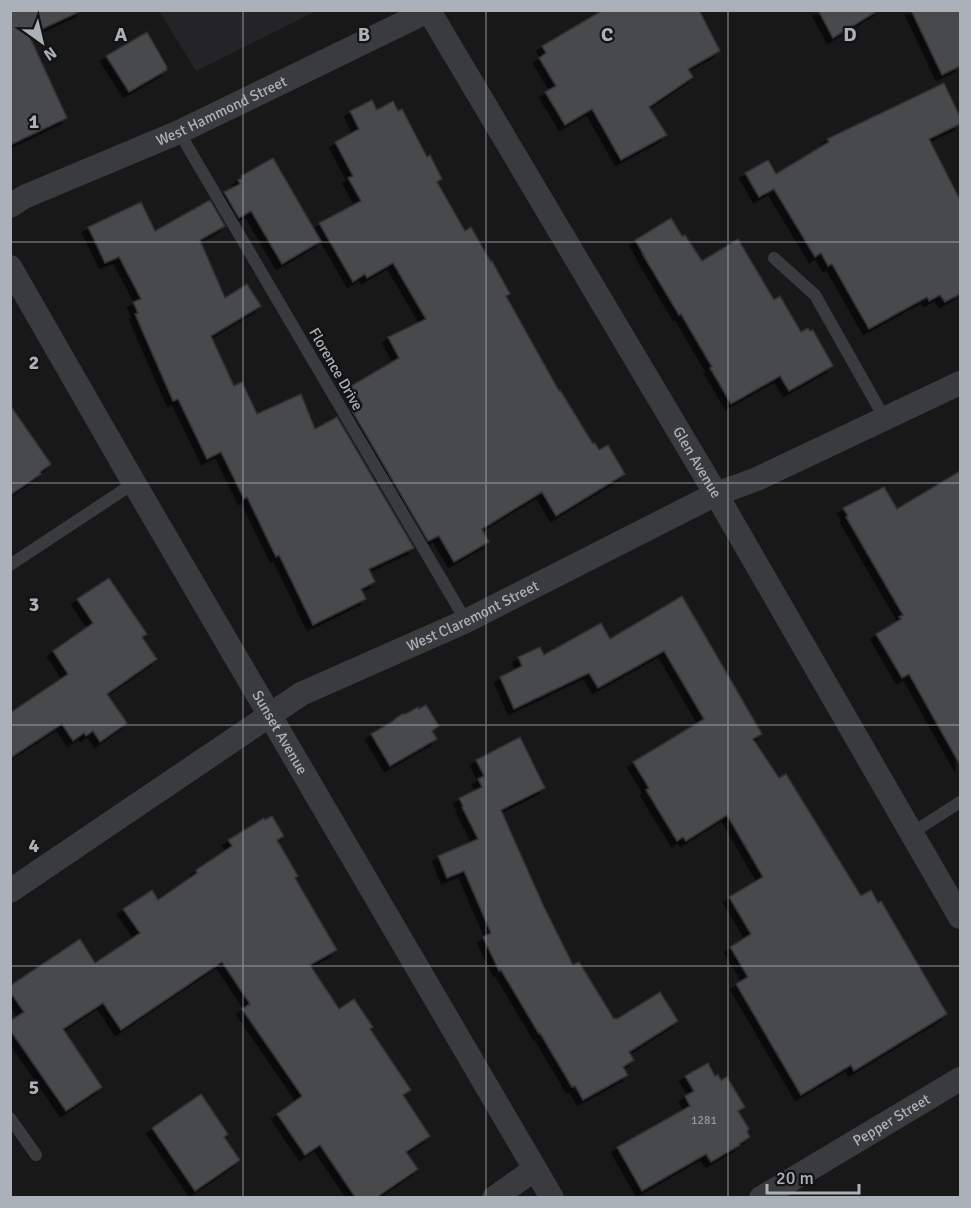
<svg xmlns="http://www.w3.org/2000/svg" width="971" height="1208" font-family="Signika,sans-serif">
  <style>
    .built { fill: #242426 }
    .building { fill: #47484c; stroke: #323235; stroke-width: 1.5; filter: url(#shadow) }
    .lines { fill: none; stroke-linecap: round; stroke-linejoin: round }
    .lane { stroke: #393b3e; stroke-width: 12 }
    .street { stroke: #393b3e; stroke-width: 24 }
    .grid { fill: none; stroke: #abb1b8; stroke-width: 1.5; stroke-opacity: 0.55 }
    .labels { text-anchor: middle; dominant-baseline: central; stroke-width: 4.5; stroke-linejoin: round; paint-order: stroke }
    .number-label { font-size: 12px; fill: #92979d }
    .street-label { font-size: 15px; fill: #abb1b8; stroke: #131314 }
    .grid-label { font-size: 20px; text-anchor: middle; font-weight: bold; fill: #abb1b8; stroke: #131314; stroke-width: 4.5; stroke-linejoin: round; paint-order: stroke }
  </style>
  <defs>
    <filter id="shadow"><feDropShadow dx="-5.5" dy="5.5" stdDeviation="0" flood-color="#0009"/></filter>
  </defs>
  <rect width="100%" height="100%" fill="#181819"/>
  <path class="built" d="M159,11H316L196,71Z"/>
  <g class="building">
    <path d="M10,10H83L29,35L67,118L10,145Z"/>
    <path d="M603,10H699L720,51L688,69L693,77L649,107L667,135L621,160L592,109L565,125L545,92L556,86L539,58L546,53L542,46Z"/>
    <path d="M818,10H879L833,38Z"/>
    <path d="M911,10H960V66L942,75Z"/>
    <path d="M147,32L167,67L166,68L167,70L129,92L106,56Z"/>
    <path d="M944,83L960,117V124L929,139L960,200V294L945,302L940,295L929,301L927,297L869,329L832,264L828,266L821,253L815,257L774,189L759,197L745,173L768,160L776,174L829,142L827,139Z"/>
    <path d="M372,100L377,110L393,101L398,111L402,109L427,157L430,155L442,179L437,182L465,231L471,227L491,262L492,261L510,294L506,296L559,391L560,390L593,444L595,443L599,450L608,445L625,474L556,516L542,492L482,529L489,542L454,562L439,536L428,541L351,409L362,404L351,386L399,358L388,337L426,319L393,263L367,278L365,274L353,282L319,223L361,201L348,178L353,176L335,142L359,129L350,111Z"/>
    <path d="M273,158L321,241L282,264L251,211L239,218L224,192L240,184L238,180L242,178L241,176Z"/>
    <path d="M210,200L225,226L200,240L225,298L247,284L261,306L211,336L234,386L242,382L257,414L301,394L315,429L337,417L414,548L369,569L375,582L361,589L366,599L313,625L279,555L276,557L247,497L244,499L221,452L207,459L178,399L173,401L135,314L138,313L133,302L141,299L119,257L105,263L88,227L141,202L155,231Z"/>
    <path d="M671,218L682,236L685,235L702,261L738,239L774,300L780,296L801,332L808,328L810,331L813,330L833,366L789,391L780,376L731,404L710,368L712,367L681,314L679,315L643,255H644L635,240Z"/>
    <path d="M10,405L51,464L40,472L41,474L10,495Z"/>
    <path d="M960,471V765L909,674L902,678L876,634L901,619L899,617L903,615L846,517L848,516L843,508L884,487L897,509Z"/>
    <path d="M109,578L147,634L142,637L157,659L107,694L127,723L100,742L93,731L86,736L84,733L73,741L62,724L10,758V713L68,674L53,651L93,623L77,599Z"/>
    <path d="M682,596L762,734L753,739L779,778L786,774L861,896L871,890L878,903L881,901L947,1014L854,1071L851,1065L801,1095L736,984L748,977L730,947L751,934L729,897L763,877L727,815L686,841L683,837L677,841L646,790L649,788L633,762L704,719L664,651L598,688L589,673L514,709L500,677L522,666L518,657L540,647L544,655L601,623L610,639Z"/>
    <path d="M426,705L439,726L432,731L437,739L390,766L371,734L393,721L395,719L402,714H406L418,707L419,709Z"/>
    <path d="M520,737L545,788L501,810L544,907L573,965L579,962L614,1019L616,1018L617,1019L660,992L678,1021L629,1052L634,1060L623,1067L628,1075L583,1100L575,1086L572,1087L540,1033L539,1034L501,970L499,971L483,937L491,933L464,871L447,878L438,856L478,839L462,807L463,806L459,798L482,787L478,779L484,776L476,760Z"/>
    <path d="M272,816L284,836L277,840L298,876L295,878L337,950L310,965L339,1009L354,999L373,1027L370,1029L411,1090L403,1095L430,1136L406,1152L418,1169L377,1197H355L320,1145L305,1155L277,1114L302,1096L242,1009L250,1004L222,962L121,1030L103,1003L63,1029L102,1087L66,1111L10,1030V1021L24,1012L10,992V986L80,939L95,963L140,933L123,909L152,890L158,900L197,873L196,870L232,846L228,840L264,818L265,820Z"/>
    <path d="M708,1063L715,1076L718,1075L721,1080L727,1077L745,1107L738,1111L749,1129L747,1131L750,1137L739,1144L740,1145L711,1162L706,1154L642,1191L617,1147L690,1106L685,1096L694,1091L685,1076Z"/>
    <path d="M201,1094L228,1134L224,1137L240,1160L195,1191L152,1128Z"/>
  </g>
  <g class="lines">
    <g class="lane">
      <path d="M179,132L466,621"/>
      <path d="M774,258L815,295L885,419"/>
      <path d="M10,565L134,483"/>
      <path d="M912,833L960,802"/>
      <path d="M10,1118L36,1155"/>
    </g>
    <g class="street">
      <path id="s1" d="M429,11L716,494L960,917"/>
      <path id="s2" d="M10,206L24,197L179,132L430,10"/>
      <path id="s3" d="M10,267L134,483L552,1198"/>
      <path id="s4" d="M10,891L301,694L466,621L716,494L757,479L960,383"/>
      <path d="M494,1198L535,1169"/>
      <path id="s5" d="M761,1198L960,1079"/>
    </g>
  </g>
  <path class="grid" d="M243,10V1198M486,10V1198M728,10V1198M10,242H960M10,483H960M10,725H960M10,966H960"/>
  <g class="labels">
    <g class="number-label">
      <text x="704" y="1120">1281</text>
    </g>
    <g class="street-label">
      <text stroke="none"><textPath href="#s2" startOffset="232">West Hammond Street</textPath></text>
      <text transform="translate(336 369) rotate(60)">Florence Drive</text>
      <text stroke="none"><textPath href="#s1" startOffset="525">Glen Avenue</textPath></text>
      <text stroke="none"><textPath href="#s4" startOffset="540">West Claremont Street</textPath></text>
      <text stroke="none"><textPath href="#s3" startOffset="538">Sunset Avenue</textPath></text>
      <text stroke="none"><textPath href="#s5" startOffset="152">Pepper Street</textPath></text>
    </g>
  </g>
  <g class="grid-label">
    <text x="121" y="41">A</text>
    <text x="364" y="41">B</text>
    <text x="607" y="41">C</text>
    <text x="850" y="41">D</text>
    <text x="34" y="128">1</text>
    <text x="34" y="369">2</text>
    <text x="34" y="611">3</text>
    <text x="34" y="852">4</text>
    <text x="34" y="1094">5</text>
  </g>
  <rect width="971" height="1208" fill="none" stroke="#abb1b8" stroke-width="24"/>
  <g transform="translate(42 42) rotate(146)" stroke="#131314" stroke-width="4.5" paint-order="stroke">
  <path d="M0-4.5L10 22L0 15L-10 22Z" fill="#abb1b8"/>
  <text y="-9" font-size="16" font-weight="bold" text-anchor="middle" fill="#abb1b8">N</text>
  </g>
  <path d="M767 1184v9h92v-9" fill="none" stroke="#abb1b8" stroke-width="3"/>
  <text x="776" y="1184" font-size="18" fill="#abb1b8" stroke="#131314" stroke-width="4.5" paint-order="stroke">20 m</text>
</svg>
